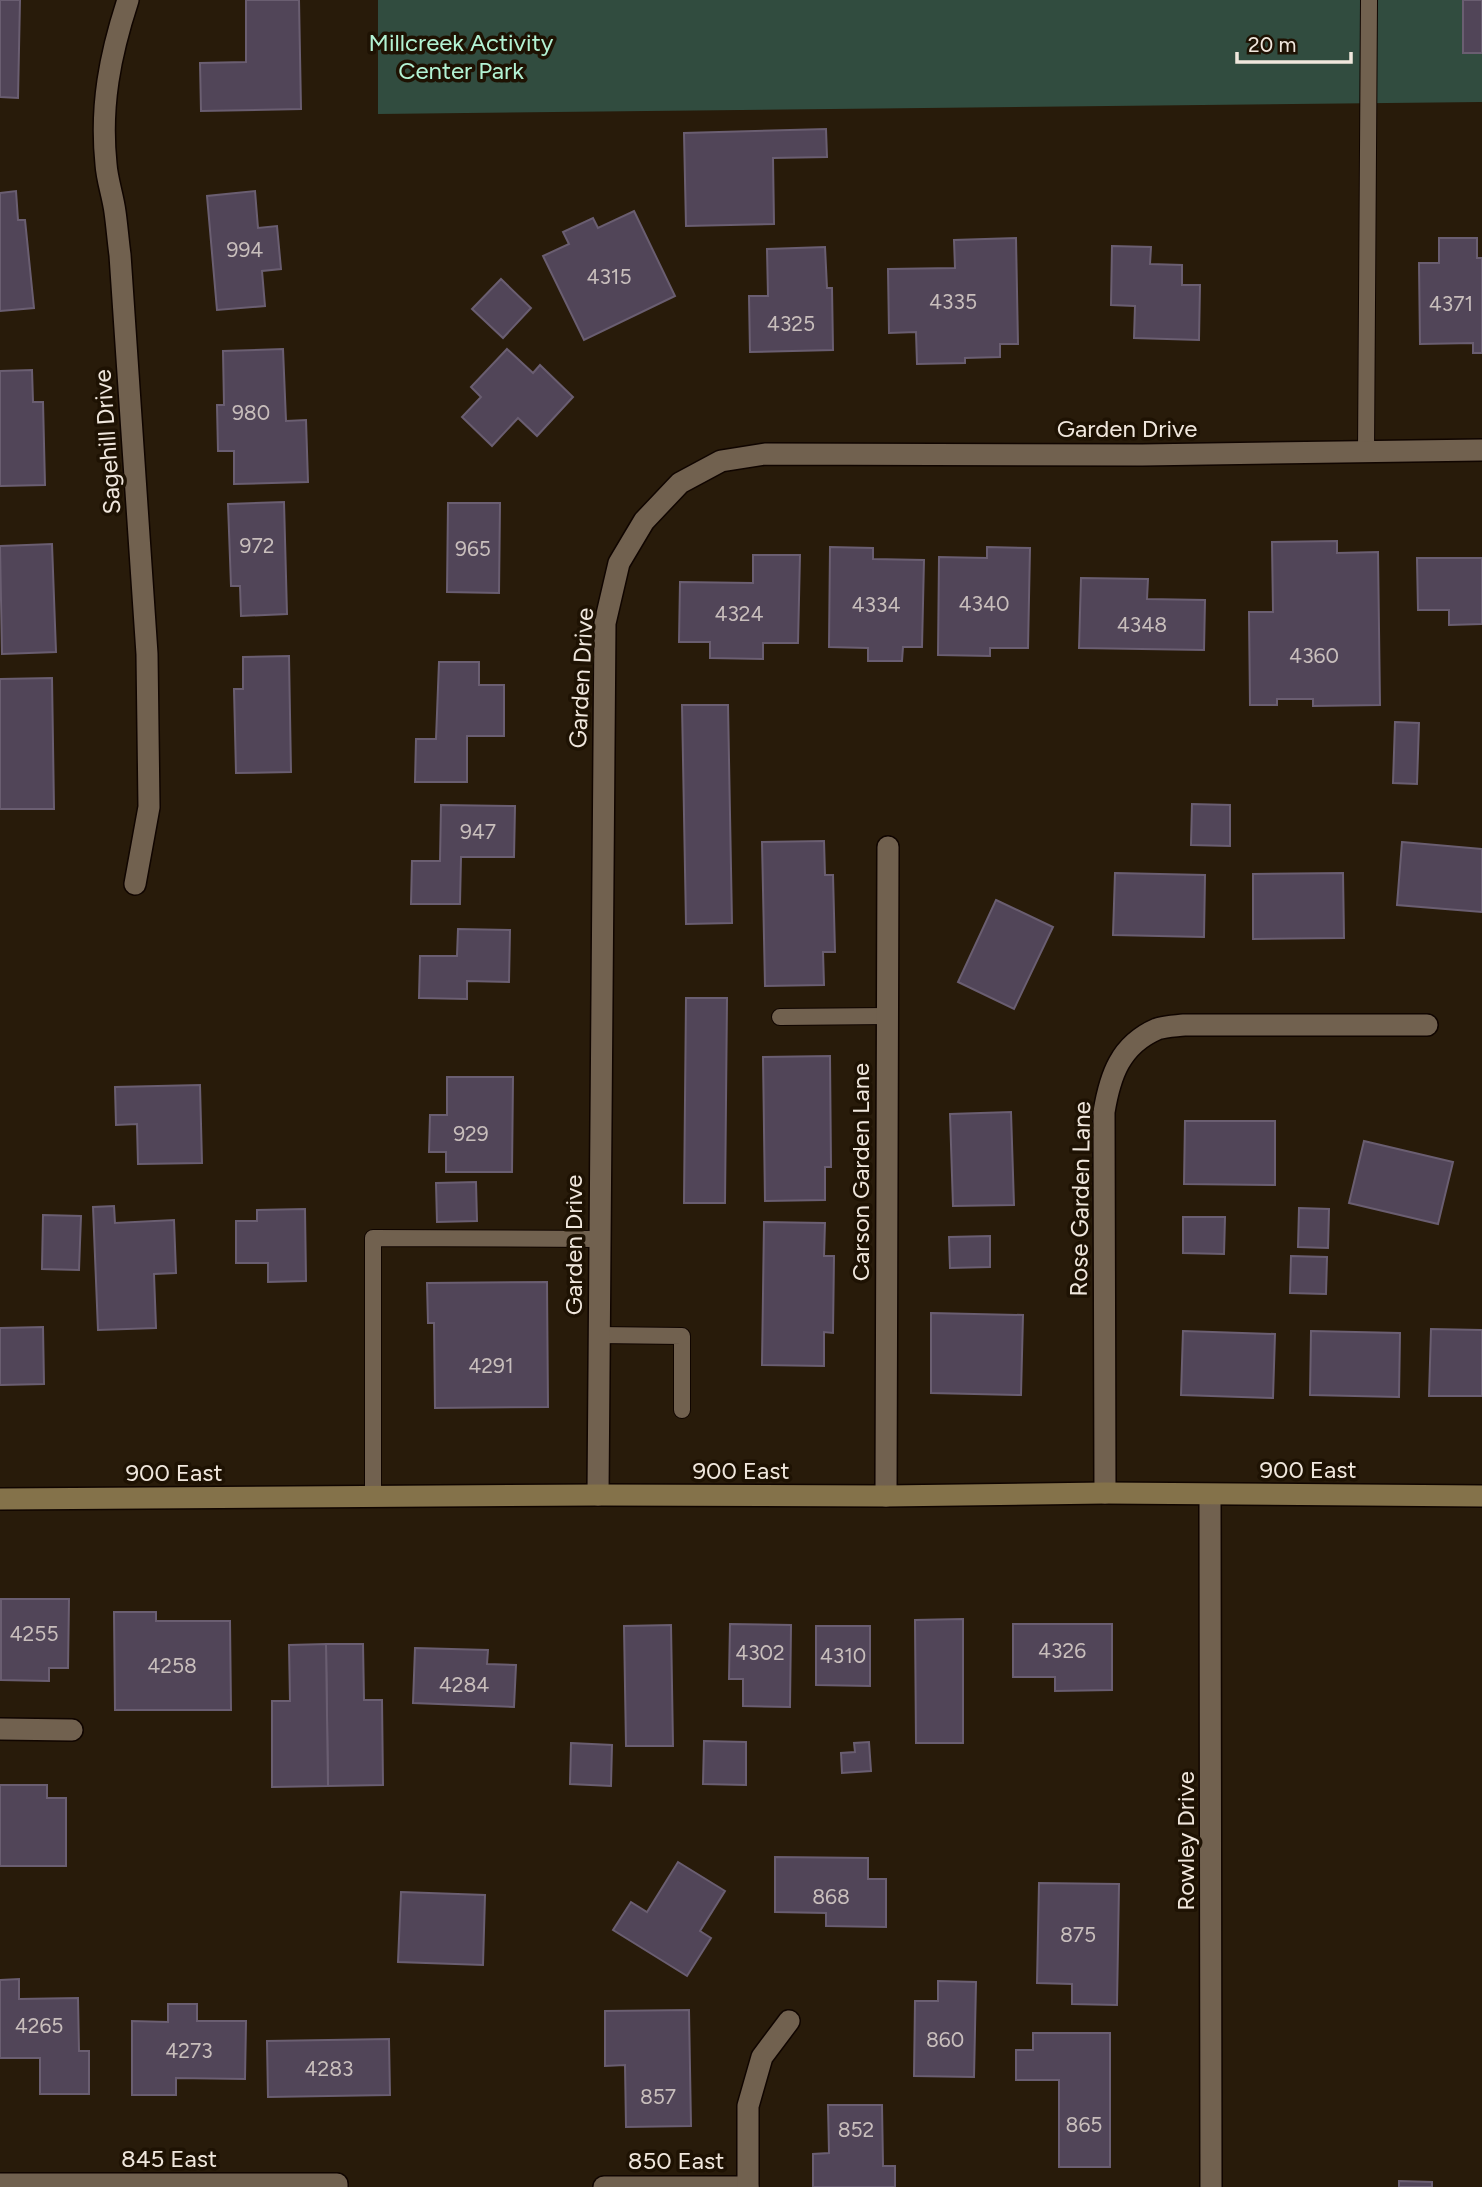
<svg xmlns="http://www.w3.org/2000/svg" width="1482" height="2187" font-family="Figtree,sans-serif">
  <style>
    .green { fill: #314c3f }
    .building { fill: #514558; stroke: #6a5e71; stroke-width: 2 }
    .lines { fill: none; stroke-linecap: round; stroke-linejoin: round }
    .lane-casing { stroke: #100500; stroke-width: 18 }
    .street-casing { stroke: #100500; stroke-width: 24 }
    .secondary-casing { stroke: #100500; stroke-width: 24 }
    .lane { stroke: #71614f; stroke-width: 16 }
    .street { stroke: #71614f; stroke-width: 21 }
    .secondary { stroke: #84724a; stroke-width: 21 }
    .labels { text-anchor: middle; dominant-baseline: central; stroke-width: 7; stroke-linejoin: round; paint-order: stroke }
    .number-label { font-size: 21px; fill: #c8bebc }
    .park-label { font-size: 24px; fill: #b3f3d4; stroke: #1e1203 }
    .street-label { font-size: 24px; fill: #f0e7dd; stroke: #1e1203 }
  </style>
  <rect width="100%" height="100%" fill="#281b0a"/>
  <path class="green" d="M378,0H1482V102L378,114Z"/>
  <g class="building">
    <path d="M0,0H20L18,98L0,97Z"/>
    <path d="M246,0H299L301,109L201,111L200,63L246,62Z"/>
    <rect x="1463" y="0" width="19" height="53"/>
    <path d="M826,129L827,157L773,158L774,224L686,226L684,133Z"/>
    <path d="M16,191L18,220H25L34,308L0,311V193Z"/>
    <path d="M255,191L258,228L277,226L281,269L262,271L265,306L217,310L207,196Z"/>
    <path d="M634,211L675,296L584,340L543,256L569,244L563,232L593,218L598,228Z"/>
    <path d="M1016,238L1018,344H1000V357L965,358V363L917,364L916,332L889,333L888,269L955,268L954,240Z"/>
    <path d="M1439,238H1477V258H1482V353H1473V343L1420,344L1419,263H1439Z"/>
    <path d="M1112,246L1151,247L1150,264L1182,265V285H1200L1199,340L1134,338L1135,306L1111,305Z"/>
    <path d="M825,247L827,288H832L833,350L750,352L749,296H768L767,249Z"/>
    <path d="M501,279L531,308L503,338L472,309Z"/>
    <path d="M283,349L286,421L306,420L308,482L234,484V451H218L217,405H224L223,351Z"/>
    <path d="M507,349L533,373L540,365L573,397L537,436L518,418L492,446L462,417L481,397L471,387Z"/>
    <path d="M32,370L33,402H43L45,485L0,486V371Z"/>
    <path d="M284,502L287,614L241,616L240,586H231L228,504Z"/>
    <path d="M448,503H500L499,593L447,592Z"/>
    <path d="M1337,541V553L1378,552L1380,705L1313,706V699H1277V705H1250L1249,612H1273L1272,542Z"/>
    <path d="M52,544L56,652L2,654L0,546Z"/>
    <path d="M830,547L873,548V559L924,560L922,647H903L902,661H868V648L829,647Z"/>
    <path d="M987,547L1030,548L1028,648H990V656L938,655L939,557L987,558Z"/>
    <path d="M753,555H800L798,643H763V659L710,658V642H679L680,582L753,583Z"/>
    <path d="M1417,558H1482V624L1449,625V610H1418Z"/>
    <path d="M1081,578L1148,579L1147,599L1205,600L1204,650L1079,648Z"/>
    <path d="M289,656L291,772L236,773L234,689H243V657Z"/>
    <path d="M439,662H479V685H504V736H467V782H415L416,739H436Z"/>
    <path d="M52,678L54,809H0V679Z"/>
    <path d="M682,705H728L732,923L686,924Z"/>
    <path d="M1395,722L1419,723L1417,784L1393,783Z"/>
    <path d="M1192,804L1230,805V846L1191,845Z"/>
    <path d="M441,805L515,806L514,857H461L460,904H411L412,861H440Z"/>
    <path d="M824,841L825,875H833L835,952H823L824,985L765,986L762,842Z"/>
    <path d="M1402,842L1482,849V912L1397,905Z"/>
    <path d="M1115,873L1205,875L1204,937L1113,935Z"/>
    <path d="M1343,873L1344,938L1253,939V874Z"/>
    <path d="M996,900L1053,927L1014,1009L958,982Z"/>
    <path d="M458,929L510,930L509,982L467,981V999L419,998L420,956H457Z"/>
    <path d="M686,998H727L725,1203H684Z"/>
    <path d="M830,1056L831,1167H825V1200L765,1201L763,1057Z"/>
    <path d="M447,1077H513L512,1172H446V1152H429L430,1115H447Z"/>
    <path d="M200,1085L202,1163L138,1164L137,1124L116,1125L115,1087Z"/>
    <path d="M1011,1112L1014,1205L953,1206L950,1114Z"/>
    <path d="M1185,1121H1275V1185L1184,1184Z"/>
    <path d="M1364,1141L1453,1162L1438,1224L1349,1203Z"/>
    <path d="M476,1182L477,1221L437,1222L436,1183Z"/>
    <path d="M114,1206L115,1223L174,1220L176,1273L154,1274L156,1328L98,1330L93,1207Z"/>
    <path d="M1299,1208L1329,1209L1328,1248L1298,1247Z"/>
    <path d="M305,1209L306,1281L268,1282V1263H236V1221H257V1210Z"/>
    <path d="M43,1215L81,1216L79,1270L42,1269Z"/>
    <path d="M1183,1217H1225L1224,1254L1183,1253Z"/>
    <path d="M764,1222L825,1223L824,1256H834L833,1333L824,1332V1366L762,1365Z"/>
    <path d="M990,1236V1267L950,1268L949,1237Z"/>
    <path d="M1291,1256L1327,1257L1326,1294L1290,1293Z"/>
    <path d="M547,1282L548,1407L435,1408L434,1323H428L427,1283Z"/>
    <path d="M931,1313L1023,1315L1021,1395L931,1393Z"/>
    <path d="M43,1327L44,1384L0,1385V1328Z"/>
    <path d="M1431,1329L1482,1330V1396H1429Z"/>
    <path d="M1183,1331L1275,1334L1273,1398L1181,1395Z"/>
    <path d="M1311,1331L1400,1333L1399,1397L1310,1395Z"/>
    <path d="M1,1599H69L68,1668H49V1681L1,1680Z"/>
    <path d="M114,1612H156V1621H230L231,1710H115Z"/>
    <path d="M963,1619V1743H916L915,1620Z"/>
    <path d="M730,1624L791,1625L790,1707L743,1706V1679H729Z"/>
    <path d="M1013,1624H1112V1690L1055,1691V1677H1013Z"/>
    <path d="M671,1625L673,1746H626L624,1626Z"/>
    <path d="M816,1626H870V1686L816,1685Z"/>
    <path d="M326,1644H363L364,1700H382L383,1785L328,1786Z"/>
    <path d="M326,1644L328,1786L272,1787V1701H290L289,1645Z"/>
    <path d="M415,1648L488,1650L487,1664L516,1665L514,1707L413,1703Z"/>
    <path d="M704,1741L746,1742V1785L703,1784Z"/>
    <path d="M869,1742L871,1771L842,1773L841,1753L855,1752L854,1743Z"/>
    <path d="M571,1743L612,1745L611,1786L570,1784Z"/>
    <path d="M0,1785H47V1798H66V1866H0Z"/>
    <path d="M775,1857L868,1858V1879H886V1927L826,1926V1913L775,1912Z"/>
    <path d="M678,1862L725,1891L700,1931L711,1938L687,1976L613,1930L631,1902L647,1912Z"/>
    <path d="M1039,1883L1119,1884L1117,2005L1072,2004V1984L1037,1983Z"/>
    <path d="M401,1892L485,1895L483,1965L398,1962Z"/>
    <path d="M19,1979V1999L78,1998L79,2051H89V2094H40V2058H0V1980Z"/>
    <path d="M938,1981L976,1982L974,2077L914,2076L915,2001H938Z"/>
    <path d="M168,2004H197V2021H246L245,2079L176,2078V2095H132V2021L168,2022Z"/>
    <path d="M689,2010L691,2126L626,2127L625,2065L605,2066V2011Z"/>
    <path d="M1033,2033H1110V2167H1059V2080H1016V2050H1033Z"/>
    <path d="M389,2039L390,2095L268,2097L267,2041Z"/>
    <path d="M828,2105H882L883,2166H895V2187H813V2154L829,2153Z"/>
    <path d="M1399,2181L1432,2182V2187H1399Z"/>
  </g>
  <g class="lines">
    <g class="lane-casing">
      <g id="lane">
        <path d="M1366,452L1369,0"/>
        <path d="M780,1017L887,1016"/>
        <path d="M598,1335L682,1336V1410"/>
        <path d="M373,1498V1238L599,1239"/>
      </g>
    </g>
    <g class="street-casing">
      <g id="street">
        <path d="M128,0C110,55 100,106 106,164C107,180 113,196 115,212C117,226 118,240 120,255L147,654L149,807L135,884"/>
        <path d="M1105,1493L1104,1112C1110,1076 1120,1045 1157,1029C1165,1026 1176,1026 1184,1025H1427"/>
        <path d="M598,1495L605,623L619,563L644,521L680,483L721,461L765,454L1142,455L1482,450"/>
        <path d="M1210,1495L1211,2187"/>
        <path d="M886,1496L888,847"/>
        <path d="M0,1729L72,1730"/>
        <path d="M0,2184H337V2187"/>
        <path d="M604,2187H748"/>
        <path d="M748,2187V2106L762,2057L789,2021"/>
      </g>
    </g>
    <g class="secondary-casing">
      <path id="secondary" d="M0,1499L598,1495L886,1496L1105,1493L1482,1496"/>
    </g>
    <use href="#lane" class="lane"/>
    <use href="#street" class="street"/>
    <use href="#secondary" class="secondary"/>
  </g>
  <g class="labels">
    <g class="number-label">
      <text x="245" y="249">994</text>
      <text x="609" y="276">4315</text>
      <text x="953" y="301">4335</text>
      <text x="1451" y="303">4371</text>
      <text x="791" y="323">4325</text>
      <text x="251" y="412">980</text>
      <text x="257" y="545">972</text>
      <text x="473" y="548">965</text>
      <text x="984" y="603">4340</text>
      <text x="876" y="604">4334</text>
      <text x="739" y="613">4324</text>
      <text x="1142" y="624">4348</text>
      <text x="1314" y="655">4360</text>
      <text x="478" y="831">947</text>
      <text x="471" y="1133">929</text>
      <text x="491" y="1365">4291</text>
      <text x="34" y="1633">4255</text>
      <text x="1062" y="1650">4326</text>
      <text x="760" y="1652">4302</text>
      <text x="843" y="1655">4310</text>
      <text x="172" y="1665">4258</text>
      <text x="464" y="1684">4284</text>
      <text x="831" y="1896">868</text>
      <text x="1078" y="1934">875</text>
      <text x="39" y="2025">4265</text>
      <text x="945" y="2039">860</text>
      <text x="189" y="2050">4273</text>
      <text x="329" y="2068">4283</text>
      <text x="658" y="2096">857</text>
      <text x="1084" y="2124">865</text>
      <text x="856" y="2129">852</text>
    </g>
    <g class="park-label">
      <text x="461" y="42">Millcreek Activity<tspan x="461" dy="28">Center Park</tspan></text>
    </g>
    <g class="street-label">
      <text x="1127" y="428">Garden Drive</text>
      <text transform="translate(107 442) rotate(-94)">Sagehill Drive</text>
      <text transform="translate(581 678) rotate(-87)">Garden Drive</text>
      <text transform="translate(860 1172) rotate(-90)">Carson Garden Lane</text>
      <text transform="translate(1080 1199) rotate(-89)">Rose Garden Lane</text>
      <text transform="translate(573 1245) rotate(-90)">Garden Drive</text>
      <text x="1308" y="1469">900 East</text>
      <text x="741" y="1470">900 East</text>
      <text x="174" y="1472">900 East</text>
      <text transform="translate(1185 1841) rotate(-90)">Rowley Drive</text>
      <text x="169" y="2158">845 East</text>
      <text x="676" y="2160">850 East</text>
    </g>
  </g>
  <path d="M1237 52v10h114v-10" fill="none" stroke="#f0e7dd" stroke-width="3.5"/>
  <text x="1248" y="52" font-size="21" fill="#f0e7dd" stroke="#1e1203" stroke-width="5" paint-order="stroke">20 m</text>
</svg>
